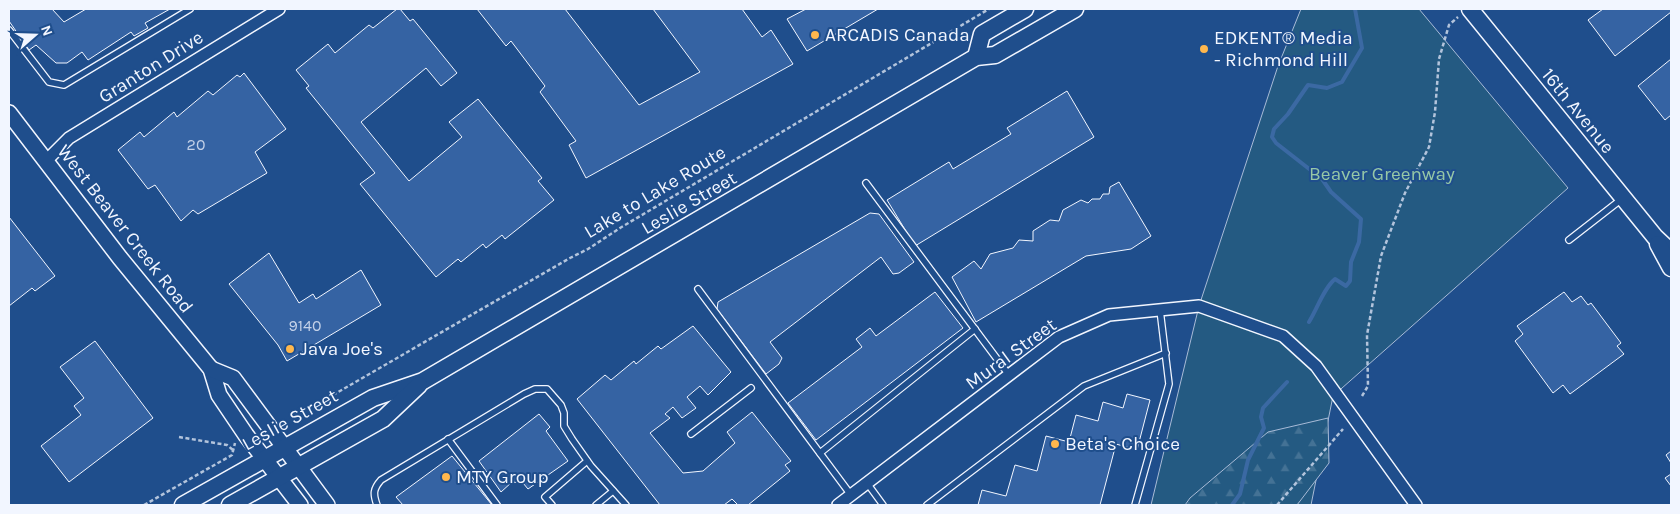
<svg xmlns="http://www.w3.org/2000/svg" width="1680" height="514" font-family="Karla,sans-serif">
  <style>
    .green { fill: #245a82; stroke: #a8bbd7 }
    .forest { fill: url(#forest-firs); stroke: #a8bbd7 }
    .lines { fill: none; stroke-linecap: round; stroke-linejoin: round }
    .stream { stroke: #3b69a3; stroke-width: 4 }
    .building { fill: #3563a3; stroke: #f2f6ff }
    .service-casing { stroke: #f2f6ff; stroke-width: 8 }
    .minor-casing { stroke: #f2f6ff; stroke-width: 14 }
    .tertiary-casing { stroke: #f2f6ff; stroke-width: 18 }
    .secondary-casing { stroke: #f2f6ff; stroke-width: 19 }
    .path { stroke: #b3c4dc; stroke-width: 2.5; stroke-dasharray: 4 2.5; stroke-linecap: butt }
    .service { stroke: #1f4e8c; stroke-width: 5.5 }
    .minor { stroke: #1f4e8c; stroke-width: 11 }
    .tertiary { stroke: #1f4e8c; stroke-width: 15 }
    .secondary { stroke: #1f4e8c; stroke-width: 16 }
    .poi-dot { fill: #ffb74d; stroke: #1f4e8c; stroke-width: 2 }
    .labels { text-anchor: middle; dominant-baseline: central; stroke-width: 4; stroke-linejoin: round; paint-order: stroke }
    .number-label { font-size: 16px; fill: #c3d1e8 }
    .poi-label { font-size: 19px; fill: #f2f6ff; stroke: #1f4e8c; text-anchor: start }
    .street-label { font-size: 19px; fill: #f2f6ff; stroke: #1f4e8c }
    .park-label { font-size: 19px; fill: #97c8a6; stroke: #1f4e8c }
  </style>
  <defs>
    <pattern id="forest-firs" width="22" height="20" patternUnits="userSpaceOnUse" patternTransform="scale(1.25)"><rect width="22" height="20" fill="#245a82"/><path d="M5 1l3.5 6h-7zM16 11l3.5 6h-7z" fill="#447295"/></pattern>
  </defs>
  <rect width="100%" height="100%" fill="#1f4e8c"/>
  <path class="green" d="M1301,9H1419L1568,188L1333,396L1311,505H1151L1199,306L1278,66Z"/>
  <path class="forest" d="M1328,418L1329,463L1297,505H1185L1190,498L1268,432Z"/>
  <g class="lines">
    <g class="stream">
      <path d="M1309,322C1317,309 1324,288 1335,279L1346,286L1350,281L1351,262L1359,242L1361,219L1331,192L1322,179L1276,143L1272,137L1274,129L1288,114L1308,85L1327,88L1342,82L1362,48L1355,9"/>
      <path d="M1232,505L1240,494L1248,460L1264,428L1261,417L1263,408L1287,382"/>
    </g>
  </g>
  <g class="building">
    <path d="M9,9H52L64,22L86,9H170L145,23L148,28L134,36L131,32L88,60L82,52L67,63H56L36,45L29,50L9,21Z"/>
    <path d="M397,9H400L410,21L413,19L457,73L441,86L426,68L361,122L409,181L462,137L449,122L478,99L542,178L538,181L554,200L505,239L502,235L486,248L483,244L461,262L458,259L436,277L360,184L375,173L306,88L309,86L296,70L328,44L335,53L369,25L373,28Z"/>
    <path d="M477,9H565L639,105L700,72L653,9H742L762,37L771,30L793,64L586,178L569,145L576,141L540,92L545,86L511,41L506,46Z"/>
    <path d="M806,9H878L807,51L787,19Z"/>
    <path d="M1603,9H1671V12L1615,56L1588,20Z"/>
    <path d="M1671,59V115L1665,120L1638,86Z"/>
    <path d="M244,73L286,129L255,152L267,173L198,214L193,210L181,221L155,185L148,189L118,150L140,132L144,137L174,112L177,117L208,91L213,95L237,75L240,77Z"/>
    <path d="M1067,91L1094,137L915,246L887,200L949,162L953,169L1011,134L1007,128Z"/>
    <path d="M1119,182L1151,236L1131,249L1086,256L976,322L952,277L974,261L981,269L990,254L1013,248L1019,240L1033,241V231L1050,220L1059,221L1063,210L1081,200L1088,203L1092,199H1100L1103,194H1109L1110,187Z"/>
    <path d="M870,213L879,214L914,262L899,273L893,274L881,257L770,342L782,358L779,364L766,374L717,309L718,302Z"/>
    <path d="M9,217L55,276L35,291L32,288L9,306Z"/>
    <path d="M269,253L299,303L313,294L316,299L361,270L381,305L287,361L278,345L229,284Z"/>
    <path d="M935,292L963,328L816,440L788,403L862,347L856,339L870,328L876,336Z"/>
    <path d="M1564,292L1572,302L1581,296L1588,305L1591,303L1621,343L1617,346L1624,354L1570,394L1563,385L1553,393L1515,341L1523,334L1517,326Z"/>
    <path d="M693,326L731,372L708,395L700,386L687,397L696,408L682,418L673,407L665,414L670,418L650,433L683,473L703,471L735,443L727,432L752,412L791,461L785,465L790,471L748,505H738L732,499L724,505H660L577,399L605,375L611,380L634,361L636,364L658,346L661,349Z"/>
    <path d="M95,341L153,418L69,482L41,446L81,415L74,406L84,398L60,367Z"/>
    <path d="M1127,394L1150,400L1137,450L1116,444L1100,505H978L982,490L1006,496L1015,465L1037,471L1046,436L1069,442L1076,415L1098,421L1103,402L1123,408Z"/>
    <path d="M539,414L550,427L546,431L568,461L528,489L523,483L512,482L501,492L479,461Z"/>
    <path d="M1671,451V463L1666,455Z"/>
    <path d="M452,456L492,505H403L396,497Z"/>
    <path d="M1671,474V486L1665,478Z"/>
  </g>
  <g class="lines">
    <g class="service-casing">
      <g id="service">
        <path d="M9,30L49,82L64,85L190,9"/>
        <path d="M866,183L1009,375"/>
        <path d="M1569,240L1623,198"/>
        <path d="M698,289L851,495"/>
        <path d="M691,434L751,388"/>
        <path d="M448,439L497,505"/>
        <path d="M820,453L975,329"/>
        <path d="M867,483L883,505"/>
        <path d="M377,505C373,494 373,489 381,480L524,394L535,389H547L561,405L564,413V426L572,439L591,466L626,505"/>
        <path d="M552,505L545,497L587,461"/>
        <path d="M596,505L613,491"/>
        <path d="M927,505L1084,386L1166,353"/>
        <path d="M1135,505L1169,384L1160,310"/>
      </g>
    </g>
    <g class="minor-casing">
      <g id="minor">
        <path d="M46,161L69,138L279,9"/>
        <path d="M838,505L1059,337L1109,315L1199,306L1283,336L1316,366L1416,505"/>
      </g>
    </g>
    <g class="tertiary-casing">
      <g id="tertiary">
        <path d="M9,113L120,258L211,369L219,395L246,435L300,505"/>
        <path d="M211,369L233,378L327,505"/>
      </g>
    </g>
    <g class="secondary-casing">
      <g id="secondary">
        <path d="M1470,9L1655,237L1671,252"/>
        <path d="M976,57L982,34L1025,9"/>
        <path d="M1658,244L1671,268"/>
        <path d="M183,505L373,398L423,381L976,57L995,55L1075,9"/>
        <path d="M230,505L383,419L419,385"/>
      </g>
    </g>
    <g class="path">
      <path d="M333,395L570,258L588,249L620,228L989,9"/>
      <path d="M1362,396L1368,386L1367,335L1381,256L1405,193L1429,147L1435,112L1439,59L1449,25L1458,17"/>
      <path d="M179,437L227,445L233,450"/>
      <path d="M144,505L232,455L235,443"/>
      <path d="M1277,505L1343,429"/>
    </g>
    <use href="#service" class="service"/>
    <use href="#minor" class="minor"/>
    <use href="#tertiary" class="tertiary"/>
    <use href="#secondary" class="secondary"/>
  </g>
  <g class="poi-dot">
    <circle cx="815" cy="35" r="5"/>
    <circle cx="1204" cy="49" r="5"/>
    <circle cx="290" cy="349" r="5"/>
    <circle cx="1055" cy="444" r="5"/>
    <circle cx="446" cy="477" r="5"/>
  </g>
  <g class="labels">
    <g class="number-label">
      <text x="196" y="144">20</text>
      <text x="305" y="325">9140</text>
    </g>
    <g class="poi-label">
      <text x="825" y="35">ARCADIS Canada</text>
      <text x="1214" y="38">EDKENT® Media<tspan x="1214" dy="22">- Richmond Hill</tspan></text>
      <text x="300" y="349">Java Joe's</text>
      <text x="1065" y="444">Beta's Choice</text>
      <text x="456" y="477">MTY Group</text>
    </g>
    <g class="street-label">
      <text transform="translate(151 67) rotate(-32)">Granton Drive</text>
      <text transform="translate(1578 111) rotate(51)">16th Avenue</text>
      <text transform="translate(655 192) rotate(-31)">Lake to Lake Route</text>
      <text transform="translate(689 203) rotate(-30)">Leslie Street</text>
      <text transform="translate(125 229) rotate(52)">West Beaver Creek Road</text>
      <text transform="translate(1011 354) rotate(-36)">Mural Street</text>
      <text transform="translate(290 420) rotate(-29)">Leslie Street</text>
    </g>
    <g class="park-label">
      <text x="1382" y="174">Beaver Greenway</text>
    </g>
  </g>
  <rect width="1680" height="514" fill="none" stroke="#f2f6ff" stroke-width="20"/>
  <g transform="translate(35 35) rotate(70)" stroke="#1f4e8c" stroke-width="4" paint-order="stroke">
  <path d="M0-4L9 19L0 12L-9 19Z" fill="#f2f6ff"/>
  <text y="-8" font-size="14" font-weight="bold" text-anchor="middle" fill="#f2f6ff">N</text>
  </g>
</svg>
